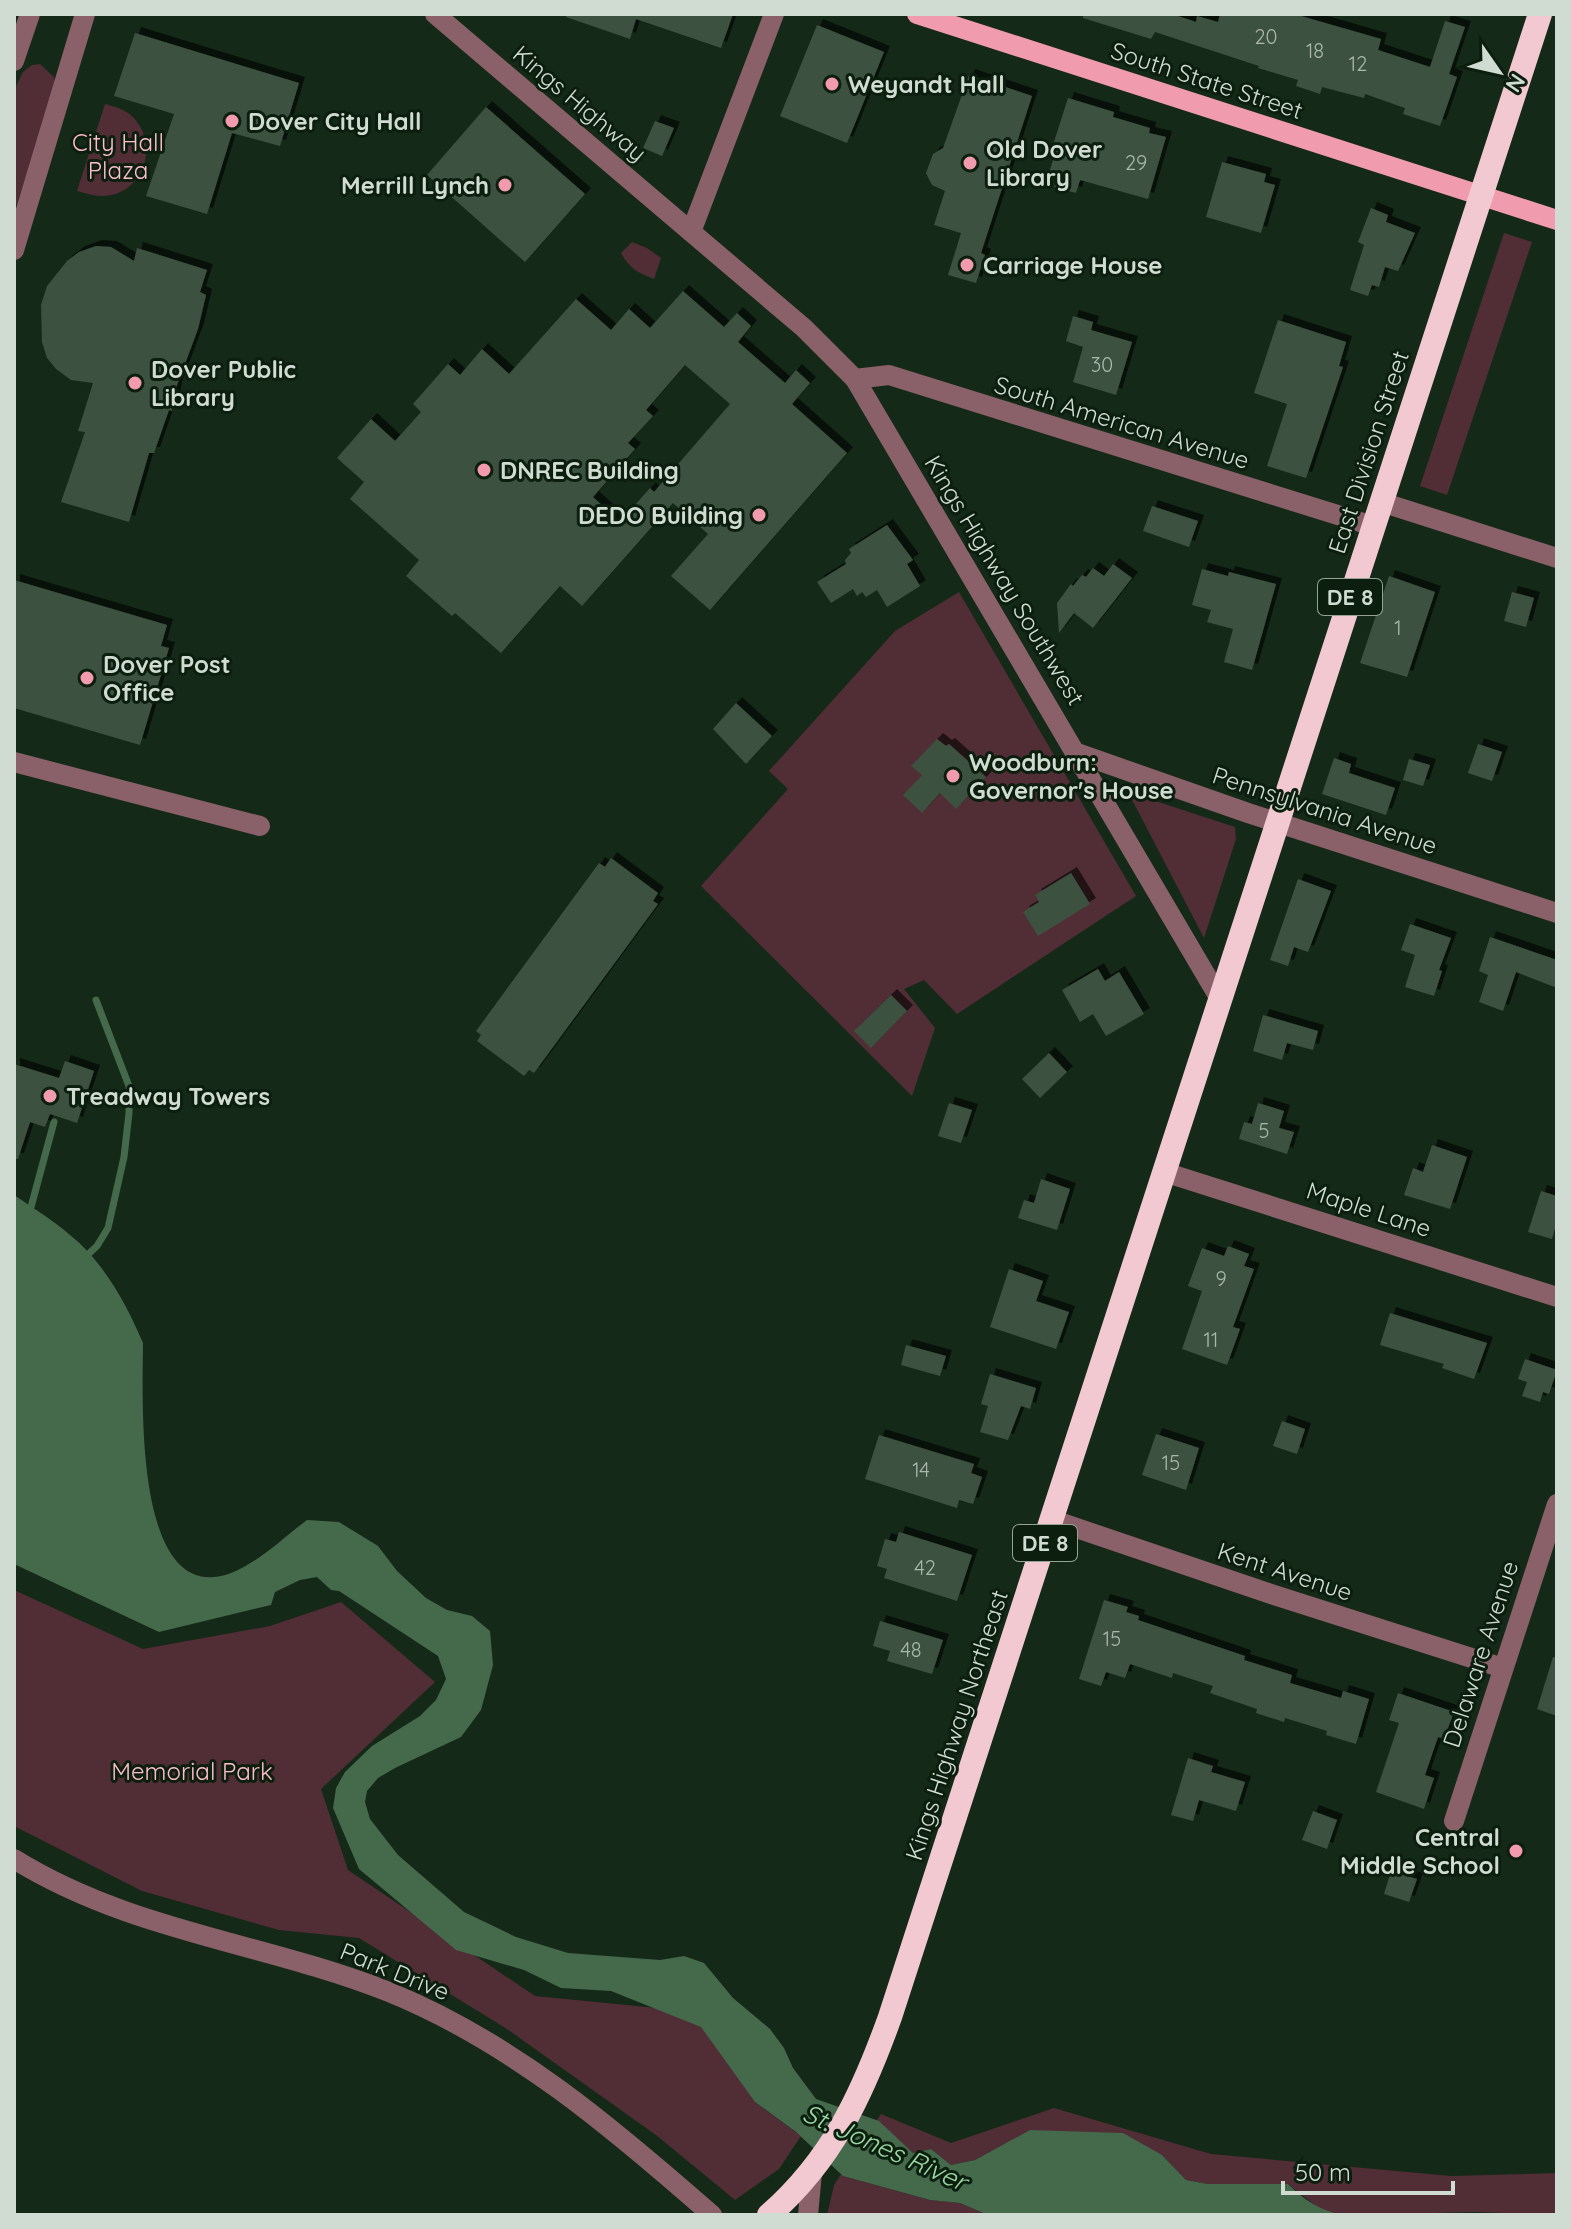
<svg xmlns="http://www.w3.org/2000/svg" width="1571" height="2229" font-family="Quicksand,sans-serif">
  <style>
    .green { fill: #512d35 }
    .water { fill: #45694b }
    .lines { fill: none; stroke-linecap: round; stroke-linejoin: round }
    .stream { stroke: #45694b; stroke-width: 7 }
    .building { fill: #3c513f; fill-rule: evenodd; filter: url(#shadow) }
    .minor { stroke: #8a6069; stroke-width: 20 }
    .major { stroke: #f19baf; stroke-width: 20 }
    .highway { stroke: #f3c9d1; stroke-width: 24 }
    .poi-dot { fill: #f29aae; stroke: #0c1f0f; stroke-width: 3 }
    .labels { text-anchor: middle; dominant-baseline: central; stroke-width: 6; stroke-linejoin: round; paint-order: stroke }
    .number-label { font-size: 20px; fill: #abb9ac }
    .shield { fill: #0c1f0f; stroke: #95a397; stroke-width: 2 }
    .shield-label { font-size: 22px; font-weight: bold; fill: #d0dcd1 }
    .street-label { font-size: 24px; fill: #d0dcd1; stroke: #0c1f0f }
    .poi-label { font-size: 24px; font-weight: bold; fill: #d0dcd1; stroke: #0c1f0f; text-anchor: start }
    .park-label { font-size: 24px; fill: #fdbdcb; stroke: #0c1f0f }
    .water-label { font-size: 26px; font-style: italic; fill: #9bd7a4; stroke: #0c1f0f }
  </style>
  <defs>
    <filter id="shadow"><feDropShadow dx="6" dy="-6" stdDeviation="0" flood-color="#0009"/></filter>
  </defs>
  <rect width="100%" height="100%" fill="#152918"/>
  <g class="green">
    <path d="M40,64L54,77L56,87L14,212V90L23,72L32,65Z"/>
    <path d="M105,104C117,107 130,111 137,122C159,151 140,196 102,196C94,196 85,193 77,191Z"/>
    <path d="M1504,233L1532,242L1447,495L1420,486Z"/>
    <path d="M632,242L647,248L661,258L654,279C638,273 629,268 621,253Z"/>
    <path d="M959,592L1136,896L957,1014L924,980L904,989L935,1028L912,1096L701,886L788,789L769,771L895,631Z"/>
    <path d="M1128,792L1235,827L1236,839L1204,938Z"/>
    <path d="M14,1590L143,1649L270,1626L341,1602L435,1682L321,1789L348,1870L535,1996L667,2009L711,2032L755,2102L801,2136L779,2169L735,2200L656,2135L507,2029L359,1938L279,1930L142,1891L14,1826Z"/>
    <path d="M1054,2108L1211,2154L1451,2176L1557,2173V2215L1477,2212L1343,2215L1321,2210L1288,2184H1208L1186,2180L1162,2155L1031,2130L975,2160L951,2165L931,2149L913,2153L891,2135L843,2176L930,2200L960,2203L988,2215H827L834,2185L881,2114L951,2143Z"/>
  </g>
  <path class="water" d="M14,1195C33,1208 53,1220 70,1235C103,1261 127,1305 143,1343C143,1394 132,1610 231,1573C259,1562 283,1538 307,1520L339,1522L378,1546L397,1571L426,1598L447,1610L472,1616L490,1631L493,1665L481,1710L461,1737L395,1768L378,1778L367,1791L365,1802L370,1819L398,1855L464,1912L516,1937L568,1953L660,1960L684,1956L704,1963L733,1998L770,2029L784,2048L793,2068L816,2099L879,2121L913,2153L931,2149L951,2165L975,2160L1030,2130L1123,2133L1162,2155L1186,2180L1208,2184H1288C1306,2201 1319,2210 1343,2215H988L960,2203L930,2200L843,2176L796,2132L755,2102L701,2027L611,1991L561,1988L524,1970L456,1950L359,1869L333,1808L336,1788L345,1772L372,1746L420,1716L436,1700L446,1679L438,1656L339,1591L331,1590L317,1577L300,1580L275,1592L271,1605L159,1632L14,1564Z"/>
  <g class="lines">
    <g class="stream">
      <path d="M14,1225L31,1207L54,1122"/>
      <path d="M82,1260L97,1246L108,1228L124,1157L129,1113V1086L96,1000"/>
    </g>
  </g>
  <g class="building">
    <path d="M567,14H733L721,48L636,19L630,39L566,17Z"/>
    <path d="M1083,14H1172L1196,22L1197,16L1218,22L1220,14H1294L1381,39L1378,50L1430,67L1445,21L1465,27L1449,74L1457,77L1440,126L1403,114L1405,108L1365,94L1364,98L1322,87L1320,94L1296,86L1298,80L1258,68L1259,66L1155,32L1151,39L1083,18Z"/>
    <path d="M817,25L884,52L847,143L780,116Z"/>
    <path d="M135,33L299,83L280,146L232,133L207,214L146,196L174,114L114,96Z"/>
    <path d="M969,75L1032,96L981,253L985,255L976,283L948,275L961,233L934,225L945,191L932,185L926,173L933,154L943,148Z"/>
    <path d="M1068,98L1114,112L1113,117L1150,128L1149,133L1166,137L1148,199L1080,180L1076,193L1054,187L1058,176L1049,173L1056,150L1053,145Z"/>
    <path d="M486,107L585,194L525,262L427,175Z"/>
    <path d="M655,121L674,128L662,156L643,148Z"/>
    <path d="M1222,162L1266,174L1264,182L1275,185L1261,233L1206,217Z"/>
    <path d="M1371,208L1388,215L1386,222L1415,233L1398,271L1385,267L1379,287L1372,285L1368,296L1350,290L1364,245L1358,242Z"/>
    <path d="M96,246L111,247L134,261L137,248L207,270L200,292L206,295L198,329L176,388L172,411L169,410L154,453H149L129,522L61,502L85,432L78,431L93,383L71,380L56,369L47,358L42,342L41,305L47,286L67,261L79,252Z"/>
    <path d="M683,291L724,327L737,313L751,326L738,342L785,383L796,370L810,383L792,404L847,453L710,610L671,576L708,534L673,503L582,606L560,586L501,653L455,613L452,616L406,576L419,560L350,499L364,482L337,458L371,419L395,441L421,412L413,404L448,364L460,375L482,349L509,374L576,299L611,330L629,309L650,328ZM685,365L730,404L654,492L650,488L620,522L593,497L635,449L628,443L653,416L646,410Z"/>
    <path d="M1073,316L1093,322L1091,330L1132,342L1116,395L1073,382L1083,347L1066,341Z"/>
    <path d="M1278,320L1346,342L1339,366L1343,367L1306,478L1267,466L1287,404L1254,393Z"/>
    <path d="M1152,506L1198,521L1189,547L1143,531Z"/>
    <path d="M887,525L913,560L907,564L920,586L887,607L877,590L866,597L862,592L857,596L853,589L831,603L817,582L846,564L845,560L851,553L849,549Z"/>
    <path d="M1113,564L1132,578L1093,628L1074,613L1059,633L1057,603L1071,584L1073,586L1082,575L1086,577L1093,568L1104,576Z"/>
    <path d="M1202,569L1228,576L1229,572L1276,584L1252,670L1224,662L1233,629L1207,622L1211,610L1192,605Z"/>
    <path d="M1389,576L1435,592L1407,677L1360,663Z"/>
    <path d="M14,580L167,625L161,646L169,648L140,745L14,708Z"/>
    <path d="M1512,592L1534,598L1526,627L1504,621Z"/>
    <path d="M736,703L772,736L746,764L713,729Z"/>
    <path d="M937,739L946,746L949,744L986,777L956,809L940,793L922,813L903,795L922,775L911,766Z"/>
    <path d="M1478,744L1502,752L1492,781L1468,773Z"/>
    <path d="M1334,758L1351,764L1349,773L1395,788L1386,815L1322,794Z"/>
    <path d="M1409,759L1430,765L1423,786L1403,780Z"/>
    <path d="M611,858L658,893L653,901L658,904L534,1073L529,1070L524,1076L477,1041L481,1035L476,1031L599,863L605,867Z"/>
    <path d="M1071,873L1090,904L1038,936L1023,912L1039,902L1035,895Z"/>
    <path d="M1298,879L1331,891L1308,952L1294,947L1288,966L1270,960Z"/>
    <path d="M1410,924L1451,938L1439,970L1442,971L1434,996L1405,987L1415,955L1401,950Z"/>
    <path d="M1490,937L1557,960V988L1516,972L1503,1011L1479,1002L1488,975L1479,971Z"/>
    <path d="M1098,969L1105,981L1119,972L1144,1014L1106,1036L1093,1014L1080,1022L1062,990Z"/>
    <path d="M891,995L907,1011L871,1048L854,1031Z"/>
    <path d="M1263,1015L1318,1031L1313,1050L1287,1043L1282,1060L1253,1051Z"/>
    <path d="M1049,1053L1067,1072L1040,1098L1022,1079Z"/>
    <path d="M65,1061L94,1071L77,1123L50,1114L45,1127L30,1122L18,1159H14V1064L59,1078Z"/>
    <path d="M949,1103L972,1110L961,1143L938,1136Z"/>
    <path d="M1258,1103L1284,1111L1279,1128L1294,1132L1287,1154L1239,1139L1244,1122L1252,1124Z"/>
    <path d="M1432,1145L1467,1157L1450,1209L1404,1195L1413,1168L1423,1172Z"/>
    <path d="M1041,1179L1070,1189L1057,1230L1018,1218L1024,1200L1034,1203Z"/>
    <path d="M1541,1191L1557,1196V1222L1552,1239L1528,1232Z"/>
    <path d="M1228,1246L1249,1254L1244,1266L1254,1269L1233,1327L1240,1329L1227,1365L1182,1349L1202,1291L1188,1286L1202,1248L1224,1256Z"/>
    <path d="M1009,1269L1043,1281L1036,1301L1069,1312L1056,1349L990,1327Z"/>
    <path d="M1390,1313L1487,1343L1474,1379L1442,1368L1444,1364L1380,1345Z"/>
    <path d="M906,1345L946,1356L940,1376L901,1365Z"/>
    <path d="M1525,1359L1557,1370L1549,1394L1543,1392L1540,1402L1522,1396L1527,1382L1518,1379Z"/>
    <path d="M990,1374L1036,1388L1030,1409L1021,1406L1008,1440L980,1432L988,1406L981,1404Z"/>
    <path d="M1282,1421L1305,1429L1297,1454L1273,1446Z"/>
    <path d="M1156,1434L1199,1448L1186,1490L1142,1475Z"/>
    <path d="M879,1435L974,1464L971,1473L982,1477L973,1504L959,1500L957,1508L865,1479Z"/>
    <path d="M899,1532L972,1555L957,1601L884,1578L887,1569L877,1566L885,1539L896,1542Z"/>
    <path d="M1104,1600L1128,1607L1126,1612L1139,1616L1138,1620L1245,1656L1244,1660L1292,1675L1290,1683L1341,1698L1343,1691L1369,1699L1356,1744L1326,1735L1327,1731L1285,1718L1284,1722L1256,1713L1257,1709L1210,1693L1213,1686L1173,1673L1172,1678L1130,1664L1125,1678L1106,1672L1101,1686L1079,1679Z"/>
    <path d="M880,1621L943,1640L932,1674L887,1661L890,1651L873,1646Z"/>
    <path d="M1553,1657L1557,1658V1716L1537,1709Z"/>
    <path d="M1398,1693L1454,1712L1444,1739L1438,1737L1425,1775L1434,1778L1424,1809L1376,1792L1399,1723L1389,1720Z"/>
    <path d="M1188,1758L1213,1766L1211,1772L1245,1782L1236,1811L1199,1800L1193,1821L1171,1815Z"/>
    <path d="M1313,1811L1337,1820L1327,1849L1302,1840Z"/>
    <path d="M1391,1871L1417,1879L1409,1902L1384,1894Z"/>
  </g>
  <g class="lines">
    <g class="minor">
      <path d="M435,14L804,328L855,379L1220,999"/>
      <path d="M14,61L30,14"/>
      <path d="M691,232L774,14"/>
      <path d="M14,250L85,14"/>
      <path d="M855,379L889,375L1373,526"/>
      <path d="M1381,502L1557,558"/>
      <path d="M1077,753L1248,813L1557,913"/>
      <path d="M14,762L260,826"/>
      <path d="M1164,1172L1557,1297"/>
      <path d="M1053,1520L1271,1594L1503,1668"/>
      <path d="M1454,1821L1557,1504"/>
      <path d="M14,1859C132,1932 263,1942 389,1992C512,2042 614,2129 712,2215"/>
      <path d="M808,2215L812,2173"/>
    </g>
    <path class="major" d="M917,14L1557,220"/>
    <path class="highway" d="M769,2215C832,2160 862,2095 890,2017L1540,14"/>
  </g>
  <g class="poi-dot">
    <circle cx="832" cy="84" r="8"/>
    <circle cx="232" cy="121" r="8"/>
    <circle cx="970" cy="163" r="8"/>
    <circle cx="505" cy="185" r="8"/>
    <circle cx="967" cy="265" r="8"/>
    <circle cx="135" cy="383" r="8"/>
    <circle cx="484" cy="470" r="8"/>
    <circle cx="759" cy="515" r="8"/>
    <circle cx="87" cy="678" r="8"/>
    <circle cx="953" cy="776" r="8"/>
    <circle cx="50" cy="1096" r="8"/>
    <circle cx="1516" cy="1851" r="8"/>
  </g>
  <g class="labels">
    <g class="number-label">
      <text x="1266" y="36">20</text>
      <text x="1315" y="50">18</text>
      <text x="1358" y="63">12</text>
      <text x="1136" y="162">29</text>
      <text x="1102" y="364">30</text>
      <text x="1398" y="627">1</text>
      <text x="1264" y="1130">5</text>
      <text x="1221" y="1278">9</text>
      <text x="1211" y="1339">11</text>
      <text x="1171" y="1462">15</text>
      <text x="921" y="1469">14</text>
      <text x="925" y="1567">42</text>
      <text x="1112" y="1638">15</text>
      <text x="911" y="1649">48</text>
    </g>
    <g class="shield">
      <rect x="1318" y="579" width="64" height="36" rx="6"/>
      <rect x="1013" y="1525" width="64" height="36" rx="6"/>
    </g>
    <g class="shield-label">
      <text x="1350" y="597">DE 8</text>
      <text x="1045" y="1543">DE 8</text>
    </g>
    <g class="street-label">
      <text transform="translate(1207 80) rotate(18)">South State Street</text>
      <text transform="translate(580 103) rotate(40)">Kings Highway</text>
      <text transform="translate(1122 422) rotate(17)">South American Avenue</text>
      <text transform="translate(1368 452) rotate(-72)">East Division Street</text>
      <text transform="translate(1005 580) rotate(59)">Kings Highway Southwest</text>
      <text transform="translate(1325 810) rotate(18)">Pennsylvania Avenue</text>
      <text transform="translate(1369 1209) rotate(18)">Maple Lane</text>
      <text transform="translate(1285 1571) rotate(18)">Kent Avenue</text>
      <text transform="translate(1480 1654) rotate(-72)">Delaware Avenue</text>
      <text transform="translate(956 1725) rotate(-72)">Kings Highway Northeast</text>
      <text transform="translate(395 1971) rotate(22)">Park Drive</text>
    </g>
    <g class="poi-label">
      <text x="848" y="84">Weyandt Hall</text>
      <text x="248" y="121">Dover City Hall</text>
      <text x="986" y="149">Old Dover<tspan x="986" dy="28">Library</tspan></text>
      <text x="489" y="185" text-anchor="end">Merrill Lynch</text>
      <text x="983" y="265">Carriage House</text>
      <text x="151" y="369">Dover Public<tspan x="151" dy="28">Library</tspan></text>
      <text x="500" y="470">DNREC Building</text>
      <text x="743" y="515" text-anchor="end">DEDO Building</text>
      <text x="103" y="664">Dover Post<tspan x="103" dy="28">Office</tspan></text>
      <text x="969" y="762">Woodburn:<tspan x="969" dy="28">Governor's House</tspan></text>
      <text x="66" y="1096">Treadway Towers</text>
      <text x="1500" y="1837" text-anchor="end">Central<tspan x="1500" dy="28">Middle School</tspan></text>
    </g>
    <g class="park-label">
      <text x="118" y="142">City Hall<tspan x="118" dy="28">Plaza</tspan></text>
      <text x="192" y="1771">Memorial Park</text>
    </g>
    <g class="water-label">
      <text transform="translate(885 2147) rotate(24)">St. Jones River</text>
    </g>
  </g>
  <rect width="1571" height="2229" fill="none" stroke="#d0dcd1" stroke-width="32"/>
  <g transform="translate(1499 72) rotate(124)" stroke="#0c1f0f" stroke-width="6" paint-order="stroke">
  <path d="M0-6L14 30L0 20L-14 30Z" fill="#d0dcd1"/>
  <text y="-12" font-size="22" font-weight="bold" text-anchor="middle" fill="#d0dcd1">N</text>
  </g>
  <path d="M1283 2181v12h170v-12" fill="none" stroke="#d0dcd1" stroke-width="4"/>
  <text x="1295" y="2181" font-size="24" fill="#d0dcd1" stroke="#0c1f0f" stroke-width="6" paint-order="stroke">50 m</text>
</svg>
